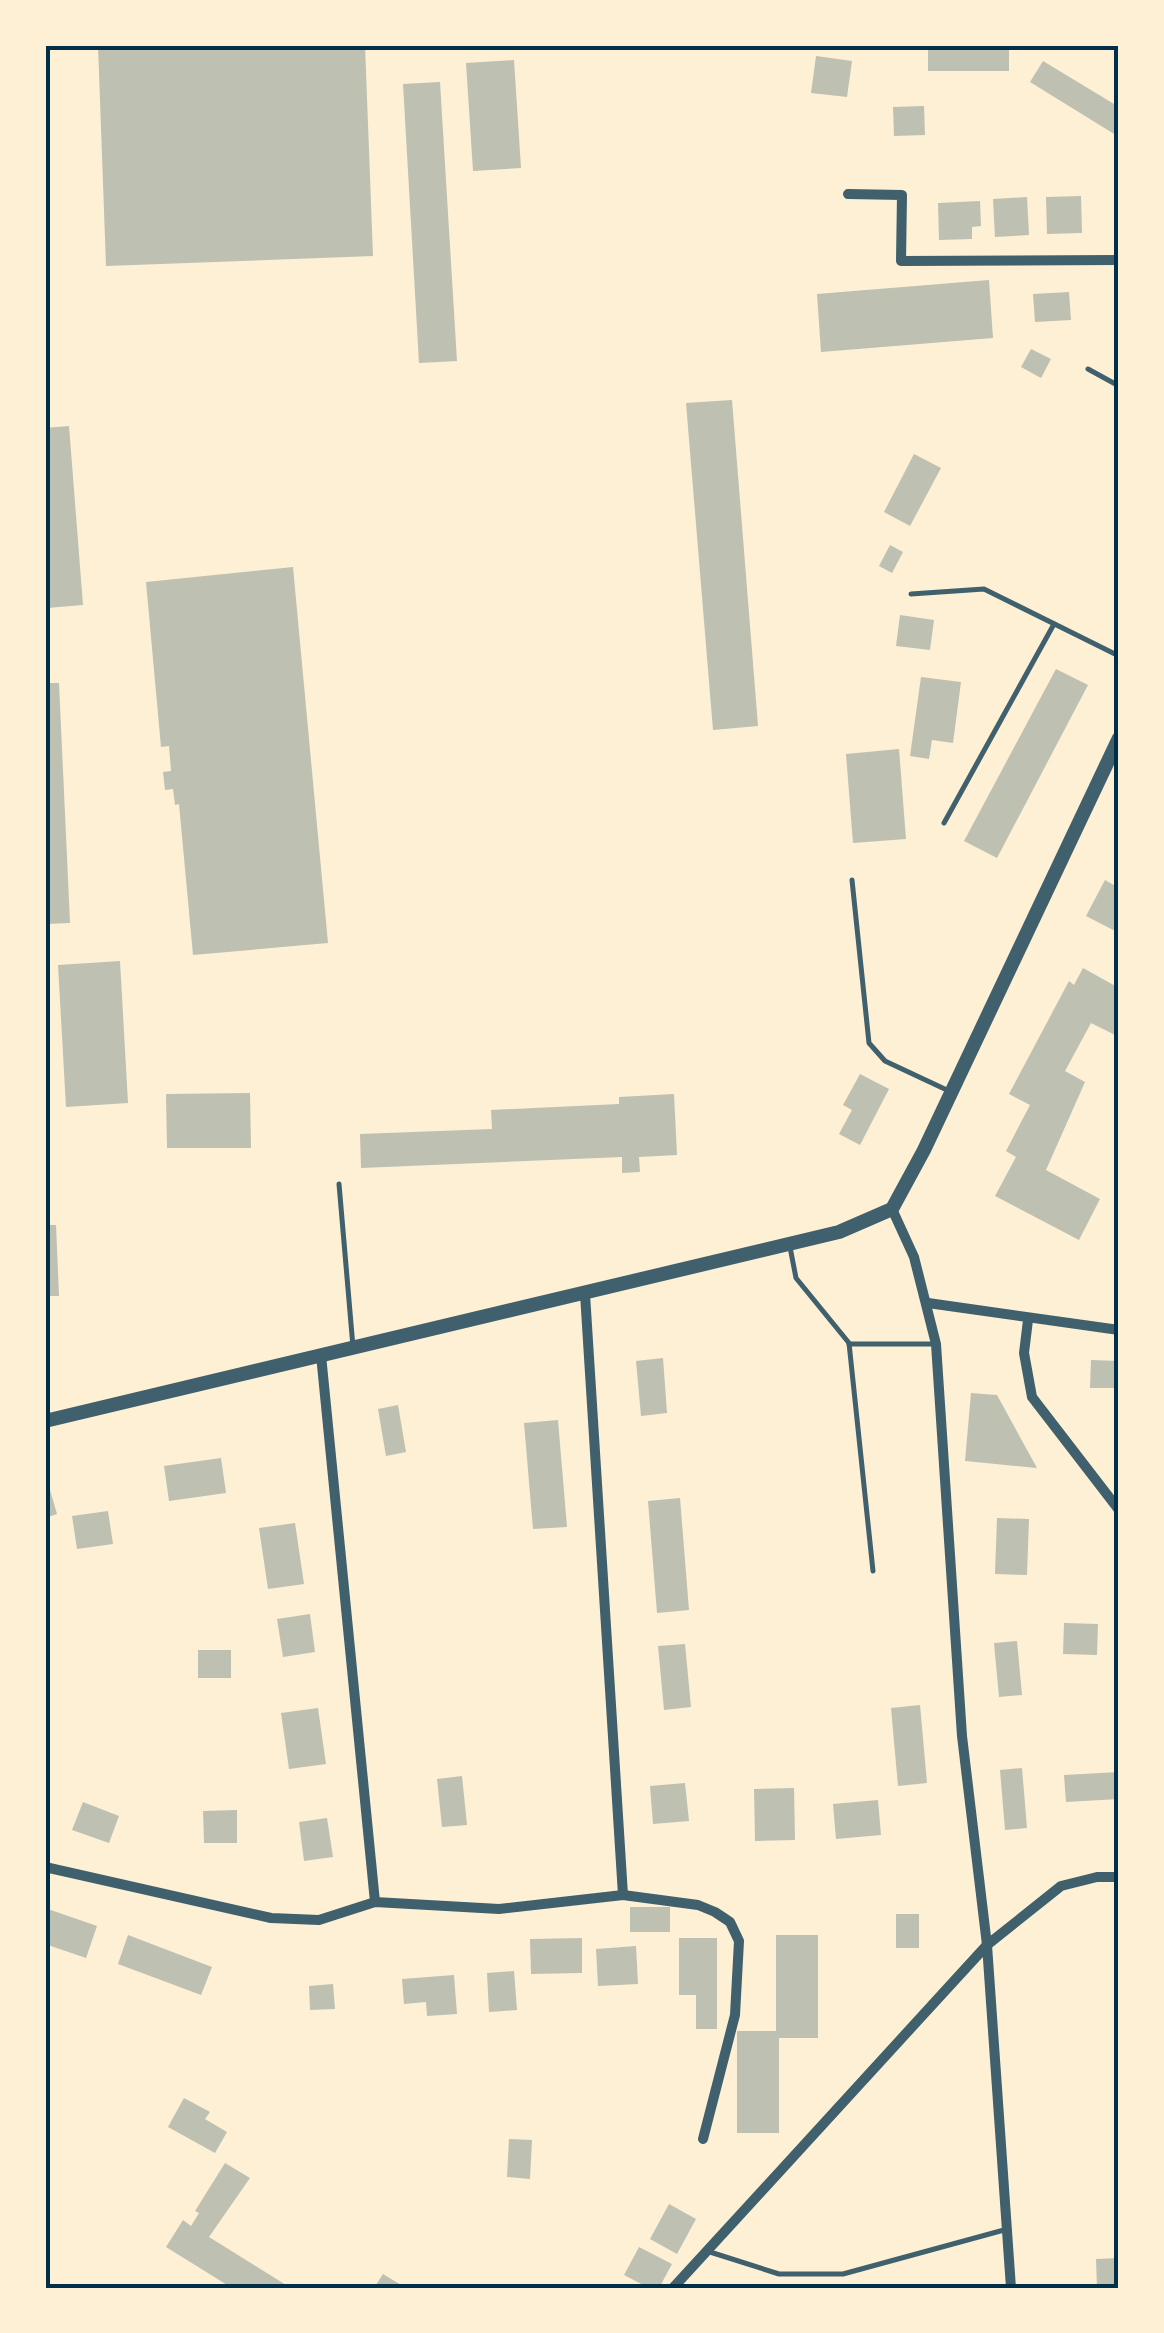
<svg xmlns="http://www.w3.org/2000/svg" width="1164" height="2333" font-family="Rubik,sans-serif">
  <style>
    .building { fill: #bec0b2 }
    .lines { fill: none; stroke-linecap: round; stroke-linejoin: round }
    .service { stroke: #3f606c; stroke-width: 5 }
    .minor { stroke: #3f606c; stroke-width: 10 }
    .tertiary { stroke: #3f606c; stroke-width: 14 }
    .neatline { fill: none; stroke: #003049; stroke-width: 4 }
  </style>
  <rect width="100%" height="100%" fill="#fdf0d5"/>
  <g class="building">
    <path d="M98,45H365L373,256L106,266Z"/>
    <rect x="928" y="45" width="81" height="26"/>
    <path d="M816,56L852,61L847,97L811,93Z"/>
    <path d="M514,60L521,168L473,171L466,63Z"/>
    <path d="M1043,61L1119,107V137L1030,82Z"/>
    <path d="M440,82L457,361L419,363L403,84Z"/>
    <path d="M924,106L925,135L894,136L893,107Z"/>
    <path d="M1081,196L1082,233L1047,234L1046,197Z"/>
    <path d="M1027,197L1029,235L995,237L993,199Z"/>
    <path d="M980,201L981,226L972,227V239L939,240L938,203Z"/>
    <path d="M989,280L993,338L821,352L817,294Z"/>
    <path d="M1069,292L1071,320L1035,322L1033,294Z"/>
    <path d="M1031,349L1051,359L1041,378L1021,367Z"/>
    <path d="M732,400L758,726L713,730L686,403Z"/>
    <path d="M69,426L83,605L47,608L45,428Z"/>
    <path d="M914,454L941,468L910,526L884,512Z"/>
    <path d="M890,545L903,552L892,573L879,566Z"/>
    <path d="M293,567L328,943L193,955L179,804L175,805L173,789L165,790L163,772L171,771L169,746L161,747L146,582Z"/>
    <path d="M900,615L934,620L930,650L896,646Z"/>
    <path d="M1056,669L1088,685L997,858L964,841Z"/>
    <path d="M921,677L961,682L953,743L932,740L929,759L910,756Z"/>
    <path d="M45,683H59L70,923L45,924Z"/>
    <path d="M899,749L906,839L853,843L846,754Z"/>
    <path d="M1105,880L1119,888V933L1086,916Z"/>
    <path d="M120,961L128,1103L66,1107L58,965Z"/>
    <path d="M1083,968L1119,988V1037L1091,1023L1065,1071L1085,1082L1046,1170L1100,1199L1079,1240L995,1196L1016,1157L1006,1151L1030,1105L1009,1094L1069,981L1074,985Z"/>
    <path d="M860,1074L889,1089L860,1145L839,1134L852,1110L843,1105Z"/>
    <path d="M250,1093L251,1148H167L166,1094Z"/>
    <path d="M674,1094L677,1155L639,1157L640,1172L622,1173V1157L361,1168L360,1134L492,1129L491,1110L619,1104V1097Z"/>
    <path d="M45,1225H56L59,1296H45Z"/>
    <path d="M663,1358L667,1413L641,1416L636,1361Z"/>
    <path d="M1091,1360L1119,1361V1388H1090Z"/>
    <path d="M971,1393L997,1395L1037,1468L965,1461Z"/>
    <path d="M398,1405L406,1452L386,1456L378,1409Z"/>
    <path d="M558,1420L567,1527L533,1529L524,1423Z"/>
    <path d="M221,1458L226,1493L169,1501L164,1466Z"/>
    <path d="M48,1483L57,1514L45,1518V1484Z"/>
    <path d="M680,1498L689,1610L657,1613L648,1501Z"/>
    <path d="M108,1511L113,1544L77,1549L72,1516Z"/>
    <path d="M997,1518L1029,1519L1027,1575L995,1574Z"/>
    <path d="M295,1523L304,1584L268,1589L259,1528Z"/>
    <path d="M310,1614L315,1652L283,1657L277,1619Z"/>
    <path d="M1064,1623L1098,1624L1097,1655L1063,1654Z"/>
    <path d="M1017,1641L1022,1695L999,1697L994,1643Z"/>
    <path d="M685,1644L691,1707L664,1710L658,1646Z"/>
    <rect x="198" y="1650" width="33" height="28"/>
    <path d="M920,1705L927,1783L898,1786L891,1708Z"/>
    <path d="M318,1708L326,1764L289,1769L281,1713Z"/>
    <path d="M1022,1768L1027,1828L1005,1830L1000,1770Z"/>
    <path d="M1119,1772V1799L1066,1802L1064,1775Z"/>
    <path d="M462,1776L467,1825L442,1827L437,1779Z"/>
    <path d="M685,1783L689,1821L653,1824L650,1786Z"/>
    <path d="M794,1788L795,1840L755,1841L754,1789Z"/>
    <path d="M878,1800L881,1835L836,1839L833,1804Z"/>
    <path d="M83,1802L119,1816L109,1843L72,1830Z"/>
    <path d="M237,1810V1843H204L203,1811Z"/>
    <path d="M327,1818L333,1857L304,1861L299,1822Z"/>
    <rect x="630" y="1907" width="40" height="25"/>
    <path d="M45,1908L97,1926L86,1958L45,1944Z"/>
    <rect x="896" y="1914" width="23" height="34"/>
    <path d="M128,1935L212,1967L201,1995L118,1964Z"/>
    <path d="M776,1935H818V2038H779V2133H737V2031H776Z"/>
    <path d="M582,1938V1973L531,1974L530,1939Z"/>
    <path d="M679,1938H717V2029H696V1995H679Z"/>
    <path d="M636,1946L638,1984L598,1986L596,1949Z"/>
    <path d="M514,1971L517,2010L489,2012L487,1973Z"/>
    <path d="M454,1975L457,2014L427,2016L426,2002L404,2004L402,1979Z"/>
    <path d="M333,1984L335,2009L310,2010L309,1986Z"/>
    <path d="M184,2098L210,2112L205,2119L227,2132L215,2153L168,2127Z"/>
    <path d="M509,2139L532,2140L530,2179L507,2177Z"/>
    <path d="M225,2163L250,2178L209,2237L291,2288H232L166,2247L183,2220L191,2226L199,2213L195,2211Z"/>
    <path d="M669,2204L696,2219L677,2254L650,2239Z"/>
    <path d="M639,2247L672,2264L659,2288H649L624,2275Z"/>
    <path d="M1119,2258V2288H1097L1096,2259Z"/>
    <path d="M383,2274L406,2288H374Z"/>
  </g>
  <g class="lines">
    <g class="service">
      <path d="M1088,369L1119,386"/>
      <path d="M911,594L984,589L1119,656"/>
      <path d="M944,823L1054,624"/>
      <path d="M852,880L869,1043L885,1061L949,1091"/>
      <path d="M339,1184L353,1347"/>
      <path d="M790,1247L796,1278L849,1343L873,1571"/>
      <path d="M849,1344H933"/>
      <path d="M710,2252L779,2274H843L1004,2230"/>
    </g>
    <g class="minor">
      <path d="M848,194L902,195L901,261L1119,260"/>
      <path d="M892,1209L914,1257L936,1344L962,1736L987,1945L1011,2288"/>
      <path d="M585,1294L623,1895"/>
      <path d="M928,1303L1119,1330"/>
      <path d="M1028,1320L1024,1353L1032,1397L1119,1510"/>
      <path d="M321,1355L375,1902"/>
      <path d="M45,1867L271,1918L319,1920L375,1902L499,1909L623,1895L698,1905L715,1912L730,1922L739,1941L735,2015L703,2139"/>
      <path d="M673,2288L987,1945L1061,1886L1097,1877H1119"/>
    </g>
    <path class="tertiary" d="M45,1421L839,1232L892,1209L924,1150L1119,738"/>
  </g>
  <rect width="1164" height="2333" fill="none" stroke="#fdf0d5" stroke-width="95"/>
  <rect x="48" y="48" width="1068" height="2238" class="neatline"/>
</svg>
